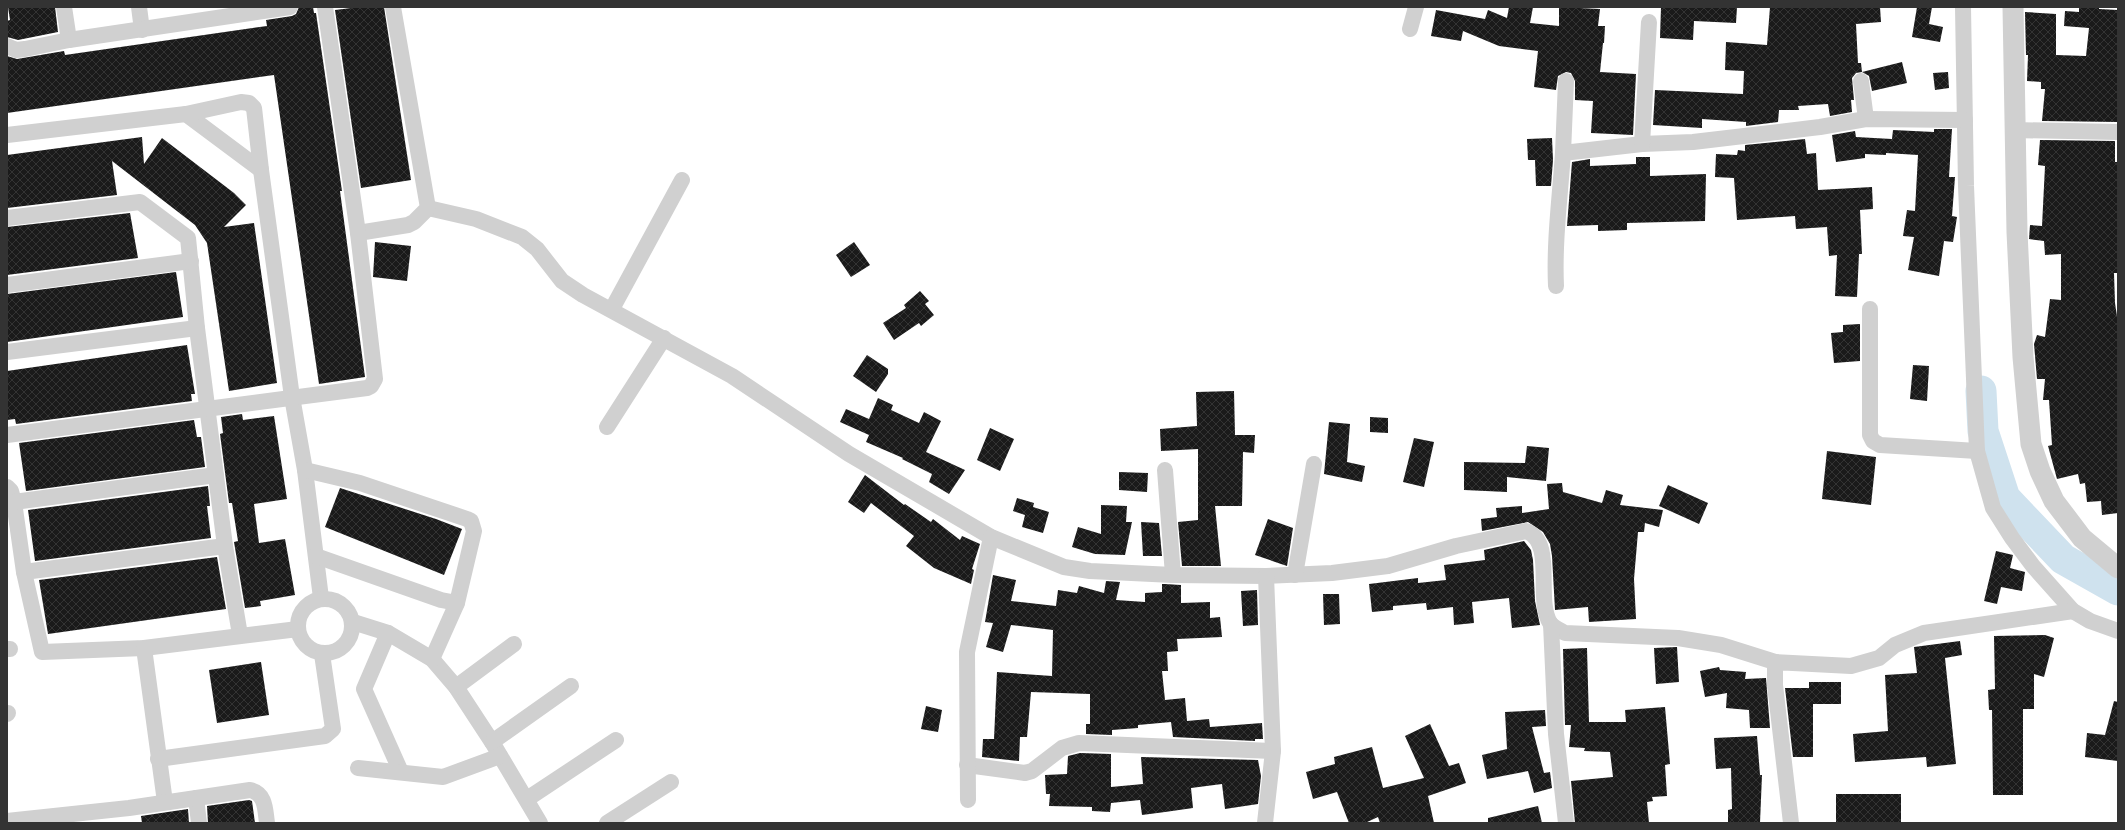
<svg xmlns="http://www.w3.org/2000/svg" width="2125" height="830" font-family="Jost,sans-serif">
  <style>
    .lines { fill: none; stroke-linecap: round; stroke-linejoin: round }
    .river { stroke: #cfe2ee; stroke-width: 31 }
    .building { fill: url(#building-cross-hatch) }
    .minor { stroke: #d0d0d0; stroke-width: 16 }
    .tertiary { stroke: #d0d0d0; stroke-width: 21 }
  </style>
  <defs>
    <pattern id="building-cross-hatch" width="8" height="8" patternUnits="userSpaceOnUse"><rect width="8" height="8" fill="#1a1a1a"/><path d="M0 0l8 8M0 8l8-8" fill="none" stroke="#333"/></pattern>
  </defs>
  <rect width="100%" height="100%" fill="#fff"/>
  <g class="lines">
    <path class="river" d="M1981,391L1983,431L2005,498L2063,559L2118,590"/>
  </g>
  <g class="building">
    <path d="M8,7H55L58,32L18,40L7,37V21L10,20Z"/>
    <path d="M299,7H313L314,13H316L342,191H340L365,377L319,384L274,75L7,113V56L17,59L64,51L65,55L267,26L266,20L292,16L296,14Z"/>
    <path d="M359,7H384L411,180L361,188L335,10Z"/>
    <path d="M1509,7H1533L1530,23L1559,26V7L1600,9L1598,26H1605L1604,43H1603L1600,72L1636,74L1633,135L1591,133L1593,101L1575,100V81L1571,73L1566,72L1558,76L1556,90L1534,87L1538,51L1499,46L1463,31L1461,41L1431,36L1436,10L1485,19L1488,10L1507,18Z"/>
    <path d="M1661,7H1737L1736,23L1694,21L1693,40L1660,38Z"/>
    <path d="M1770,7H1880L1881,22L1856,24L1858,63H1861L1862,72L1856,73L1852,78L1854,100H1851L1852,112L1830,116L1828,104L1798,106L1799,110H1779L1778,122L1746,126V122L1702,119V128L1653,125L1655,90L1743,94L1744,71L1725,70L1726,42L1767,45Z"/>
    <path d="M1917,7H1932L1929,24L1943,27L1940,42L1912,37Z"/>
    <path d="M2079,7H2099V9L2118,10V122L2042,121L2045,89H2041V82L2027,81L2028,55H2026L2025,12L2056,14V55L2086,56L2089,28L2064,26L2065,11L2079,12Z"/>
    <path d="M1902,62L1907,83L1872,91L1869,76L1862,72Z"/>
    <path d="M1948,72L1949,88L1935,90L1933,73Z"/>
    <path d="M1934,129H1952L1949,177H1955L1952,216L1957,217L1953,242L1944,241L1939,276L1908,270L1914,237L1903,236L1907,210L1915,211L1918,155L1886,153V155L1865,154V158L1836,162L1832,135L1855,131L1856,137L1892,139L1893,130L1934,132Z"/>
    <path d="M142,137L144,164L162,138L234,193L246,205L224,227L254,223L277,383L229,391L207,243L195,225L112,161L117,195L7,208V155Z"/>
    <path d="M1552,138L1553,160L1551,186H1536L1535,160H1528L1527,139Z"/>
    <path d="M1805,139L1807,154L1816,153L1818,190L1872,187L1873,209L1860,210L1862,254H1859L1857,297L1835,296L1837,255L1829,256L1827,227L1796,229L1795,216L1737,220L1734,178L1715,177L1716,154L1737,155L1738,150L1745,151V145Z"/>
    <path d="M2040,140L2115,141V162H2118V251L2117,273H2114L2115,303L2118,323V513L2102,515L2101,501L2087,502L2085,483L2080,484L2078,474L2057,479L2048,446L2052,445L2049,400H2043L2045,379H2037L2034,344L2037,335L2045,337L2050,299L2061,300V254L2045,255L2044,241L2029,239L2030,225L2042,226L2045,166L2038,165Z"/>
    <path d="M1636,157H1650V176L1706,174L1705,221L1627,223V230L1598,231V225L1567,226L1572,162L1590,159V166L1636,164Z"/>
    <path d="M130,213L138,258L7,275V227Z"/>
    <path d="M375,242L411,246L407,281L373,277Z"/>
    <path d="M854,242L870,265L851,277L836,255Z"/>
    <path d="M176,272L183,317L7,342V294Z"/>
    <path d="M920,291L929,301L925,304L934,315L921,326L919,323L894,340L883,323L906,308L904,305Z"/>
    <path d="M1860,324V361L1834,363L1831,333L1843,332V325Z"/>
    <path d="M187,345L195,394H191L192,401L16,424L15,419L7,420V371Z"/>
    <path d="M867,355L888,369V374L876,392L853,376Z"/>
    <path d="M1913,365L1929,366L1927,401L1910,399Z"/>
    <path d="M1234,391L1235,435H1255L1254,453L1243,452L1242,506H1215L1221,566H1182L1178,522L1198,520V449L1161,451L1160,429L1197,426L1196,392Z"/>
    <path d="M878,398L893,405L891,410L919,423L924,412L941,421L926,452L965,470L949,494L929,482L932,474L902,459L903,458L866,442L869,435L840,422L846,409L869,419Z"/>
    <path d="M242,414L243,420L274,416L287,499L254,504L259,543L285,539L295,595L260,601L261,606L245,608L234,542L238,541L232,503H229L220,434L223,433L221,417Z"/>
    <path d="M1370,417L1388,418V433L1370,432Z"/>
    <path d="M194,420L197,437H201L205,467L26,491L19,443Z"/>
    <path d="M1329,422L1350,424L1347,462L1365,466L1362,482L1324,474Z"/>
    <path d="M990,428L1014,439L1000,471L977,460Z"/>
    <path d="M1414,438L1434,442L1424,487L1403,482Z"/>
    <path d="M1527,446L1549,448L1546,481L1507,477V492L1464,490V462L1525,463Z"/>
    <path d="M1827,451L1876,457L1871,505L1822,499Z"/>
    <path d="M1119,472L1148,473L1147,492L1119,490Z"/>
    <path d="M865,475L904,505L905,504L931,522L933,519L960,540L962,536L980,544L972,569L974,570L971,584L934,568L906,546L914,536L871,503L864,513L848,502Z"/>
    <path d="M1562,483L1563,492L1602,503L1606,490L1623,495L1620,505L1663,510L1659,527L1645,523L1644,532H1638L1634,579L1636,619L1589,622L1588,607L1555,610L1552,556L1550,544L1543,532L1528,522L1482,531L1481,519L1497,517L1496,508L1522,506V513L1549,509L1547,484Z"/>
    <path d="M1668,485L1708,503L1699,524L1659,506Z"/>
    <path d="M208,486L210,506H207L211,538L35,561L28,510Z"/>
    <path d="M340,488L436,519L462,529L444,575L325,527Z"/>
    <path d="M1017,498L1034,503L1033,507L1049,512L1043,533L1022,527L1025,515L1013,511Z"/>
    <path d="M1101,505L1127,506L1126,522H1132L1125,555L1095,554L1072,547L1078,527L1101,534Z"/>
    <path d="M1268,519L1293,528L1287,566L1255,555Z"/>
    <path d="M1141,522L1159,523L1162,556H1143Z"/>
    <path d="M1524,541L1531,550L1533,560L1535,601L1540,625L1512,628L1509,598L1472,602L1474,623L1454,625L1453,607L1427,610L1426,603L1393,606V610L1372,612L1369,584L1418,578V583L1446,580L1444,565L1485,560L1484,550Z"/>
    <path d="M1996,551L2013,555L2010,568L2025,572L2022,591L2001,587L1997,604L1984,601Z"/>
    <path d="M217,557L226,609L48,634L39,580Z"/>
    <path d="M993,575L1016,580L1011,601L1056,606L1058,590L1077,593L1079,586L1104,593L1106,581L1120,582L1116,600L1145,602V593L1162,592V584H1165L1181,585V603L1210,602V618L1220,617L1222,637L1177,639L1178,651L1167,652L1168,671H1162L1165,700L1185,698L1187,721L1209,719L1210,727L1262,723L1263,739H1255V741L1173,737L1171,722L1138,725V728L1112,730V735L1086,734V724H1090V694L1031,692L1027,737H1020L1019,761L982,757L983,739H994L997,672L1052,676L1053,630L1011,625L1003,652L986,647L993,623L985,622Z"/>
    <path d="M1257,590L1258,625L1243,626L1241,591Z"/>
    <path d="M1323,594H1339L1340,624L1324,625Z"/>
    <path d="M2045,635L2054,638L2044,677L2034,674V709H2023V795H1993L1992,710H1989L1988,690L1995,689L1994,636Z"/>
    <path d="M1960,641L1962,655L1945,658L1956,764L1927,767L1926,757L1855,762L1853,734L1888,731L1885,675L1917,673L1914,647Z"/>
    <path d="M1677,647L1679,682L1656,684L1654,648Z"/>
    <path d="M1587,648L1589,722H1626L1625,710L1665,707L1670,764L1665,765L1667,796L1652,797L1653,801L1647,802L1649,823H1575L1571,781L1613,777L1610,752L1584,751L1585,748L1569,747L1571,725H1565L1563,649Z"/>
    <path d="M261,662L269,715L217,723L209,670Z"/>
    <path d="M1719,667L1720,670L1746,672L1745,679L1766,678L1770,728H1750L1749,710L1726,708L1727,693L1705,697L1700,671Z"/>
    <path d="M1809,682H1841V704H1813V757H1793L1785,688H1809Z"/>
    <path d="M2114,701L2118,702V761L2085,757L2087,733L2105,735Z"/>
    <path d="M926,706L942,710L938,732L921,729Z"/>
    <path d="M1545,710L1546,726L1532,727L1544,773L1550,772L1552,788L1534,793L1528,771L1487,779L1482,755L1507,749L1505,712Z"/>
    <path d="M1430,724L1449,766L1459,763L1466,783L1428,796L1434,823H1380L1378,817L1365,823H1349L1337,792L1313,799L1306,772L1335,764L1334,757L1372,747L1383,788L1424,778L1405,736Z"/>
    <path d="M1757,736L1760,775H1762L1760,823H1728V810L1732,809L1731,768L1716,769L1714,738Z"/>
    <path d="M1080,753L1111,754V787L1143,784L1141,757L1258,760L1261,776L1258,804L1225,809L1222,784L1191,788L1193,808L1165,812L1142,815L1140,800L1111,803L1110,812L1092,811V807L1049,806L1050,794H1046L1045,775L1067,774L1068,756Z"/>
    <rect x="1836" y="794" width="65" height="29"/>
    <path d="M249,800L252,801L255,823H208L207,806Z"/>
    <path d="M1538,806L1542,823H1488V818Z"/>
    <path d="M188,809L189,823H142L141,816Z"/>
  </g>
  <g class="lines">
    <g class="minor">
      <path d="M64,7L69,40"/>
      <path d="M139,7L142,30"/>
      <path d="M1963,7L1966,186L1977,451L1993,508L2012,538L2033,566L2073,611L2090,621L2118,631"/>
      <path d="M1410,29L1416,7"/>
      <path d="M7,46L16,50L25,49L69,40L290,7"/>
      <path d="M1566,81L1563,153L1642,144L1693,142L1820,127L1866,119L1965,120"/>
      <path d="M1861,81L1866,119"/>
      <path d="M186,114L261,170"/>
      <path d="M2014,130L2118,132"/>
      <path d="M7,135L186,114L241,102L249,103L254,108L261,170L292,397L305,470L321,598"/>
      <path d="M1642,144L1649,22"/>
      <path d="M428,208L476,219L522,237L537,249L562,281L583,295L732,376L849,454L991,537L1064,567L1090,571L1173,575L1266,576L1332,573L1388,566L1456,546L1526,531C1556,542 1535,598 1550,623C1553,627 1560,630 1565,633L1678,638L1721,645L1775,662"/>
      <path d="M7,218L140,202L188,238L197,328L225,546L240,635"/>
      <path d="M358,233L408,225L414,222L428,208L393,7"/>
      <path d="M7,285L191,261"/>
      <path d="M1556,286C1554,242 1560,197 1563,153"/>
      <path d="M612,309L682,180"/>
      <path d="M1870,309V435L1873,441L1880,445L1977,451"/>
      <path d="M7,352L197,328"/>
      <path d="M607,427L664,338"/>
      <path d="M7,435L367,388L371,386L375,379L358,233L325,7"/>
      <path d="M305,470L360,483L467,519L471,521L474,531L457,603L441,600L316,556"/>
      <path d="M1165,470L1173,575"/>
      <path d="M7,487L11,491L14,502L24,572L42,652L144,648L298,629"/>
      <path d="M14,502L216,475"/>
      <path d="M24,572L225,546"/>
      <path d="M1295,575L1314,464"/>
      <circle cx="325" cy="626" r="27"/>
      <path d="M353,622L388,633L432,659L456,687L492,742L540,823"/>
      <path d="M1551,624L1556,734L1566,823"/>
      <path d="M388,633L364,689L401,772"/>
      <path d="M144,648L165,802"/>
      <path d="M7,649H10"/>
      <path d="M432,659L457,603"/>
      <path d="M456,687L514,644"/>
      <path d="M7,714L8,713"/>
      <path d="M492,742L571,686"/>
      <path d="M158,759L325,736L333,729L322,654"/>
      <path d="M967,765L1025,773L1032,771L1062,748L1079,743L1273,751"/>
      <path d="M358,768L443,777L500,756"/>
      <path d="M196,798L199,823"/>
      <path d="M527,799L616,740"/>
      <path d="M968,800L967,652L991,537"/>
      <path d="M7,821L129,808L250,790C266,794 265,809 267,823"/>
      <path d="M607,823L671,782"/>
      <path d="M1265,823L1273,751L1266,576"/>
      <path d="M1791,823L1775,685V662L1851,666L1879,658L1895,645L1924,633L2073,611"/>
    </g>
    <path class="tertiary" d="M2013,7L2017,232L2023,357L2031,444L2040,471L2054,501L2082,538L2118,568"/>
  </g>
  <rect width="2125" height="830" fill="none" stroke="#333333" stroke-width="16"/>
</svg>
